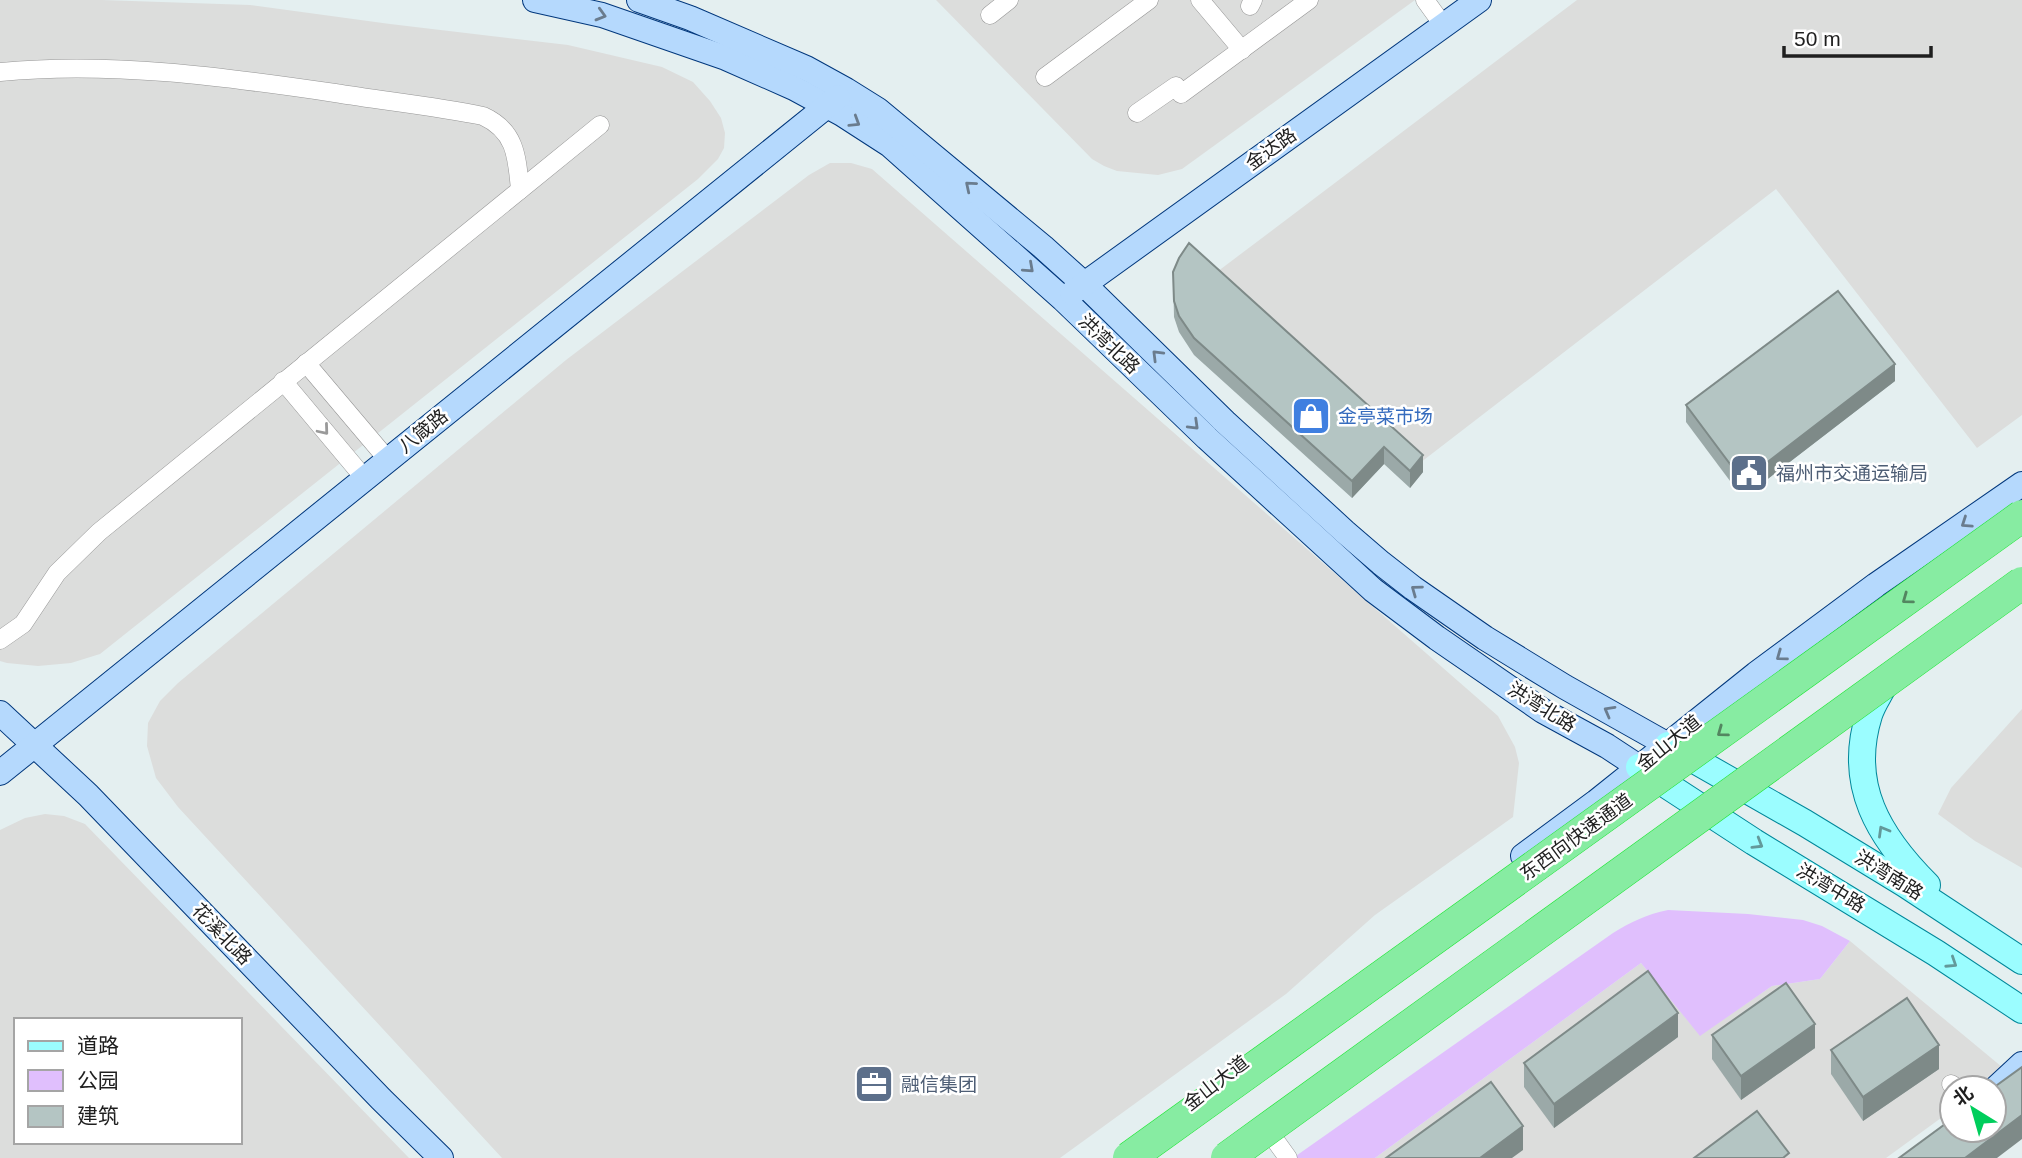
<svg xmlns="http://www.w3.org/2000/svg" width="2022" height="1158" font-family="Helvetica,'Noto Sans SC',sans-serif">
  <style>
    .residential { fill: #dcdddc; fill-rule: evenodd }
    .park { fill: #e0bffd }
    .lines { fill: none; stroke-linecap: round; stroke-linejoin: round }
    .street-casing { stroke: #969696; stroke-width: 19 }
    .secondary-casing { stroke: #00377c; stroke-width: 26 }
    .primary-casing { stroke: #00879a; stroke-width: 28 }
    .street { stroke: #fff; stroke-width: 18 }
    .secondary { stroke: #b5d9fd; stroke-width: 24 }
    .primary { stroke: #9bfdff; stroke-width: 26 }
    .highway-bridge-casing { stroke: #19e62f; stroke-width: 33; stroke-linecap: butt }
    .highway-bridge { stroke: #87eca2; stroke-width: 32 }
    .wall { fill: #9ba9a8 }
    .shaded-wall { fill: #7e8a88 }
    .building { fill: #b4c5c3; stroke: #7e8a88; stroke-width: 2 }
    .oneway { stroke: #6a7c8e }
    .oneway2 { stroke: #9a9a9a }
    .oneway3 { stroke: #538660 }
    .oneway4 { stroke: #63999a }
    .labels { text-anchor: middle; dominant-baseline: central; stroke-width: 5; stroke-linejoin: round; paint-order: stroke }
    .street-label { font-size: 19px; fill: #1f1f1f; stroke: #fff }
    .shop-label { font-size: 19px; fill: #366cbe; stroke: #fff; text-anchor: start }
    .service-label { font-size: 19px; fill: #4e5e75; stroke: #fff; text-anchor: start }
  </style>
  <rect width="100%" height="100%" fill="#e4eff0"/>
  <g class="residential">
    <path d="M0,0H102L250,5L390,24L568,45L662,67L693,82L710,101L721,118L725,133L724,148L718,159L698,179L100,654L71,663L38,666L7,663L0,661Z"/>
    <path d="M936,0H1415L1182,169L1158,175L1117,171L1104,166L1092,159Z"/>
    <path d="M1577,0H2022V415L1977,448L1776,189L1416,466L1209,278Z"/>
    <path d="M830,163H851L872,169L1498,716L1515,747L1519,763L1513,817L1375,915L1286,994L1060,1158H502L178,807L156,778L147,746L148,723L160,701L178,683L566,360L809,175Z"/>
    <path d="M2022,709V868L1975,841L1938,814L1951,788Z"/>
    <path d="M45,814L64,816L85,824L409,1158H0V830L25,818ZM16,1020H240V1142H16Z"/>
    <path d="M1850,941L2002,1067L1981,1088H1952V1110L1886,1158H1375L1641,963L1700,1035L1772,986L1820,979Z"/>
  </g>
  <path class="park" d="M1668,910L1748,914L1803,920L1822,926L1850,941L1820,979L1772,986L1700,1036L1641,963L1375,1158H1293L1613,933C1631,922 1647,914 1668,910Z"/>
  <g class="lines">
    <g class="street-casing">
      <g id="street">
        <path d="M1200,0L1242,50"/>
        <path d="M1425,0L1443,25"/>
        <path d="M1250,6L1253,0"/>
        <path d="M990,15L1009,0"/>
        <path d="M0,72C110,61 226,77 335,93C384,101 434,106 483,116C516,131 517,157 520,190"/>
        <path d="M1045,77L1149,0"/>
        <path d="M1137,113L1176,86L1181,94L1309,0"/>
        <path d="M306,363L388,460"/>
        <path d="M283,381L365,479"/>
        <path d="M0,640L23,624L57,573L99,532L600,125"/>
        <path d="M1951,1084L1957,1088"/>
        <path d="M1265,1126L1288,1158"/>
      </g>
    </g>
    <g class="secondary-casing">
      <g id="secondary">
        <path d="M535,0L602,15L726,58L794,88L842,114L890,145L1063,299L1207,438L1373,590L1437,638L1543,711L1607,746L1639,767"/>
        <path d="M639,0L690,18L806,68L846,90L878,110L1043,247L1084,284L1225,422L1345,532L1381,563L1413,588L1485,638L1565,687L1668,745"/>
        <path d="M1072,293L1479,0"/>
        <path d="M0,713L88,795L381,1099L441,1158"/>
        <path d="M0,773L838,97"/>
        <path d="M1523,856L1596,802L1756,674L1876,585L2022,484"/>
        <path d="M1994,1090L2022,1064"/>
      </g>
    </g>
    <g class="primary-casing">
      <g id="primary">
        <path d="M1884,685C1879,695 1872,705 1869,715C1847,785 1879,837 1927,885"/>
        <path d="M1668,745L1805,823L1905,884L2022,961"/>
        <path d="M1639,767L1754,842L1936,953L2022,1010"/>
      </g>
    </g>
    <use href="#street" class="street"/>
    <use href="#secondary" class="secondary"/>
    <use href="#primary" class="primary"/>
    <g class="highway-bridge-casing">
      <g id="highway-bridge">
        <path d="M1129,1158L2022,516"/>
        <path d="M1227,1158L2022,583"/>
      </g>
    </g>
    <use href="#highway-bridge" class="highway-bridge"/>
  </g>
  <g class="wall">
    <path d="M1173,272L1423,472L1410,488L1384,464L1352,498L1194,355L1179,332L1174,317Z"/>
    <path d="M1895,381L1752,491L1741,492L1736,489L1686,422V405Z"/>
    <path d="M1712,1035L1815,1048L1741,1100L1712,1059Z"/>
    <path d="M1678,1037L1554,1128L1524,1087V1063Z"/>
    <path d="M1831,1050L1939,1069L1863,1121L1831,1074Z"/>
  </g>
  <g class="shaded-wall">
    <path d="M1895,364V381L1752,491V474Z"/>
    <path d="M1384,447V464L1352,498V481Z"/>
    <path d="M1423,455V472L1410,488V471Z"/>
    <path d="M1678,1013V1037L1554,1128V1104Z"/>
    <path d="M1815,1024V1048L1741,1100V1076Z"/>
    <path d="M1939,1045V1069L1863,1121V1097Z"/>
    <path d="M2022,1115V1139L1997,1158H1965Z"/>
    <path d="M1523,1126V1150L1512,1158H1480Z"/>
  </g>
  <g class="building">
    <path d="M1189,243L1423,455L1410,471L1384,447L1352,481L1194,338L1179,316L1174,301L1173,272L1179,258Z"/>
    <path d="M1838,291L1895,364L1752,474L1741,475L1736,472L1686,405Z"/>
    <path d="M1648,971L1678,1013L1554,1104L1524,1063Z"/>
    <path d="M1786,983L1815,1024L1741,1076L1712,1035Z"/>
    <path d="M1907,998L1939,1045L1863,1097L1831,1050Z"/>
    <path d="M2022,1067V1115L1965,1158H1899L1952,1119V1130H1994L1993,1088Z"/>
    <path d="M1491,1082L1523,1126L1480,1158H1386Z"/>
    <path d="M1757,1111L1789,1153L1783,1158H1694Z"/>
  </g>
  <defs><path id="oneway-chevron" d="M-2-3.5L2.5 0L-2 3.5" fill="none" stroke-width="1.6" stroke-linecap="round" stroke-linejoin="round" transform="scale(1.75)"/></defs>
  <g class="oneway">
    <use href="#oneway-chevron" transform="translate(601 15) rotate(16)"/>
    <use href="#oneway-chevron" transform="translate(855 122) rotate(32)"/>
    <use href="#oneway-chevron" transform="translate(970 186) rotate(-140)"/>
    <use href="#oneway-chevron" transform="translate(1029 268) rotate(42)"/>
    <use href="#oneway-chevron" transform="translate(1157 355) rotate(-135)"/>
    <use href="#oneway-chevron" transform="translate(1194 425) rotate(44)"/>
    <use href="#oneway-chevron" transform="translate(1966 523) rotate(146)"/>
    <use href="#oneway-chevron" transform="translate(1416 590) rotate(-144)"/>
    <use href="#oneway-chevron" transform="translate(1781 656) rotate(144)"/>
    <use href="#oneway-chevron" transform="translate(1609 711) rotate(-151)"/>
  </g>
  <use class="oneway2" href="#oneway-chevron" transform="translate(324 430) rotate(50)"/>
  <g class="oneway3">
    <use href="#oneway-chevron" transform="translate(1907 599) rotate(144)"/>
    <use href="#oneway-chevron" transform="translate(1722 732) rotate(144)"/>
  </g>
  <g class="oneway4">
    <use href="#oneway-chevron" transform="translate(1883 831) rotate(-120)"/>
    <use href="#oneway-chevron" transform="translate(1758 844) rotate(31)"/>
    <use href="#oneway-chevron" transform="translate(1952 963) rotate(33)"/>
  </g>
  <defs>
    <g id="shop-square" transform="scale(2.0125)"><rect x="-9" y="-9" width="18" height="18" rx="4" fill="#3f7fe0" stroke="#fff"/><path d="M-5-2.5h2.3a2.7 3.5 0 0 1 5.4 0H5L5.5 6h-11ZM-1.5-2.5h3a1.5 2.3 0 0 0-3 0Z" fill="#fff"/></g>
    <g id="civic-square" transform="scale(2.0125)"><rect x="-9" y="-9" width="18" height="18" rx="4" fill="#5c6f8a" stroke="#fff"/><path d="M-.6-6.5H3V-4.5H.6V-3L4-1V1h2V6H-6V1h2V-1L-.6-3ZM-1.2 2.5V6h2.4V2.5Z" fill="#fff"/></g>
    <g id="office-square" transform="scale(2.0125)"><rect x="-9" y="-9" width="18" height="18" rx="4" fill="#5c6f8a" stroke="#fff"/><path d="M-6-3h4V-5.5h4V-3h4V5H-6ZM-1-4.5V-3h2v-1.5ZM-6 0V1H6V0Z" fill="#fff"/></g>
  </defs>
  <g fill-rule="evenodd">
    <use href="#shop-square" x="1311" y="416"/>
    <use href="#civic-square" x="1749" y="473"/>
    <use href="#office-square" x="874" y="1084"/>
  </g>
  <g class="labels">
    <g class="street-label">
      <text transform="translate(1271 149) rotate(-36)">金达路</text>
      <text transform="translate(1109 344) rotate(44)">洪湾北路</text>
      <text transform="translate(423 431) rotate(-39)">八箴路</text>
      <text transform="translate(1542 707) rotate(32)">洪湾北路</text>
      <text transform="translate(1669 743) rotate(-39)">金山大道</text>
      <text transform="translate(1576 837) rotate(-36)">东西向快速通道</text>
      <text transform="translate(1889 875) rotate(32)">洪湾南路</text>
      <text transform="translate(1831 888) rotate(31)">洪湾中路</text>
      <text transform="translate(222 934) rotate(46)">花溪北路</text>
      <text transform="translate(1216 1083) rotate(-38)">金山大道</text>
    </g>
    <g class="shop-label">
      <text x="1338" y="416">金亭菜市场</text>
    </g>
    <g class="service-label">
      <text x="1776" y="473">福州市交通运输局</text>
      <text x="901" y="1084">融信集团</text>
    </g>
  </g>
  <rect x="14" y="1018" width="228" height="126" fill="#ffffff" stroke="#a5a5a5" stroke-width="2"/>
  <rect x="28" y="1041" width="35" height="10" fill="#9bfdff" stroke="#a5a5a5" stroke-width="2"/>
  <text x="77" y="1053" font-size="21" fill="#1f1f1f">道路</text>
  <rect x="28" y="1070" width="35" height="21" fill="#e0bffd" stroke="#a5a5a5" stroke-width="2"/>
  <text x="77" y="1088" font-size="21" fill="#1f1f1f">公园</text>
  <rect x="28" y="1106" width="35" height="21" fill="#b4c5c3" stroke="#a5a5a5" stroke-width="2"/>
  <text x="77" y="1123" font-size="21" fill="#1f1f1f">建筑</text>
  <g transform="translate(1973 1109) rotate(323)"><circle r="33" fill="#ffffff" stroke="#a5a5a5" stroke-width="2"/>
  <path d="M0-5L12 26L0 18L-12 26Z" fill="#00ce5c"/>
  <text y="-10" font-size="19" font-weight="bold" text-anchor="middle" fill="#1f1f1f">北</text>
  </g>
  <path d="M1784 46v10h147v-10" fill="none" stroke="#1f1f1f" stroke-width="3.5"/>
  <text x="1794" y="46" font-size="21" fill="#1f1f1f" stroke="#ffffff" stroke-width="5" paint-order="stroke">50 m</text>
</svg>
